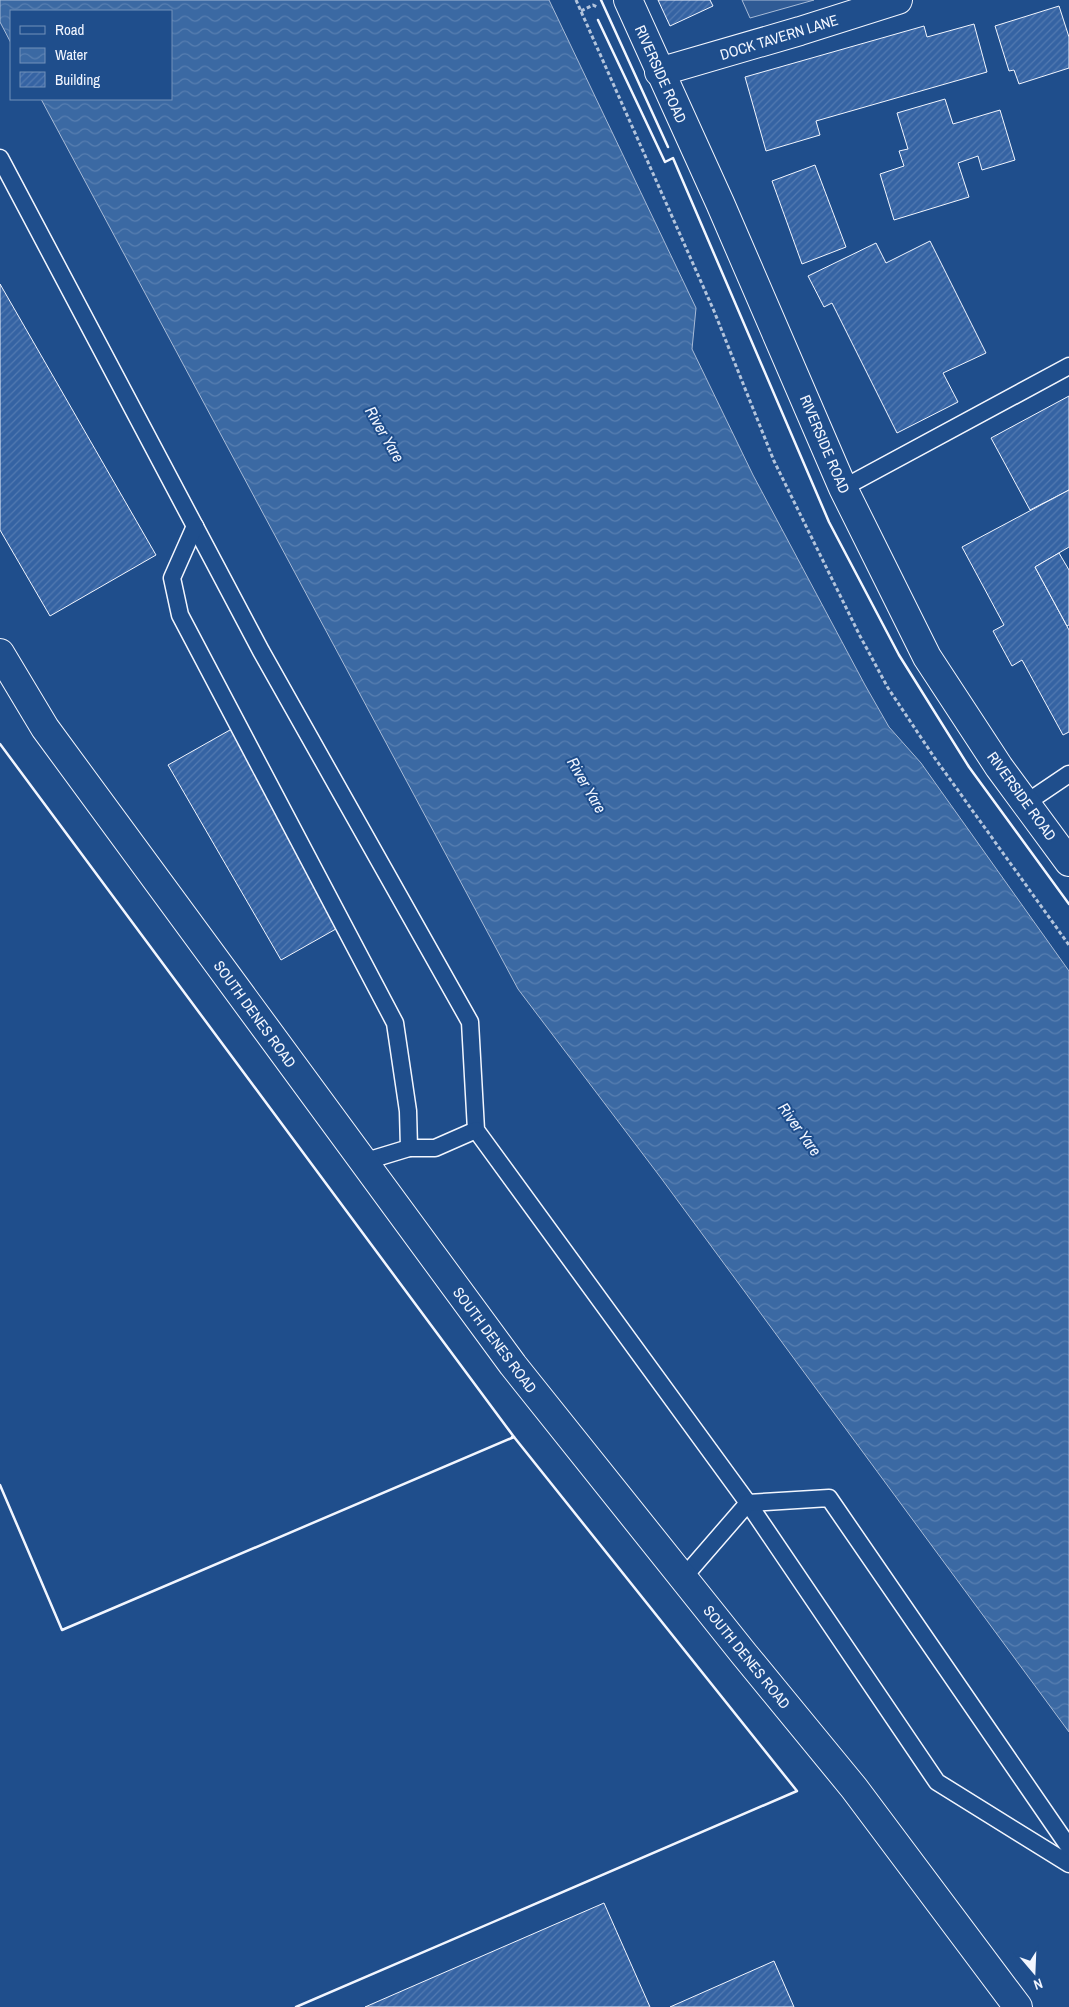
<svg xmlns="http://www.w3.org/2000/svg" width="1069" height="2007" font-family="'Archivo Narrow',sans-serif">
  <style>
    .parking { fill: #305b95; stroke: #a8bbd7 }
    .water { fill: url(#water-waves); stroke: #a8bbd7 }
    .building { fill: url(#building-hatch); stroke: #f2f6ff }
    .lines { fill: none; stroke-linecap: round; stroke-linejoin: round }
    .service-casing { stroke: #f2f6ff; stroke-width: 19 }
    .minor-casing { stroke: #f2f6ff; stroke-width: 30 }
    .tertiary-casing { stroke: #f2f6ff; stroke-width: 30 }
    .path { stroke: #b3c4dc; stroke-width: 3; stroke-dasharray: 4 2.5; stroke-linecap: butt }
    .service { stroke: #1f4e8c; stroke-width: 16 }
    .minor { stroke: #1f4e8c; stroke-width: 28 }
    .tertiary { stroke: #1f4e8c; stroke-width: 28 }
    .wall { stroke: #f2f6ff; stroke-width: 2.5 }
    .labels { text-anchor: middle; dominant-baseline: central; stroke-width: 4; stroke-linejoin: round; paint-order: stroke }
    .street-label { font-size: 15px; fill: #f2f6ff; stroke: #1f4e8c }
    .water-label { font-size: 16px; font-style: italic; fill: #f2f6ff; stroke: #1f4e8c }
  </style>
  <defs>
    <pattern id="water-waves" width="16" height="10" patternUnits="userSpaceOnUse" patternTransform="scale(1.25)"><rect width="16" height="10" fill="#3b69a3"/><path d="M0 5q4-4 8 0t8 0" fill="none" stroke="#587fb1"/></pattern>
    <pattern id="building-hatch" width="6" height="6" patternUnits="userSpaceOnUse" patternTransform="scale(1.25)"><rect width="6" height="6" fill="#3563a3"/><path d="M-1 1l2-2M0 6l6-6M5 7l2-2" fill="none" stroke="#537ab1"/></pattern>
  </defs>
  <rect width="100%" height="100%" fill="#1f4e8c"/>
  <path class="parking" d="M742,0H814L750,18Z"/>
  <path class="water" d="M0,0H549L696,308L692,349L753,475L865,685L889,727L921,763L1069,971V1732L661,1178L518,989L41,99H171V11H11V43L0,22Z"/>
  <g class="building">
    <path d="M658,0H710L713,6L670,26Z"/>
    <path d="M1059,6L1069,37V68L1019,84L1014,70L1009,71L995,26Z"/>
    <path d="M974,24L987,72L816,121L820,135L766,151L745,77L924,26L927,37Z"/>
    <path d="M945,99L953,124L1000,110L1015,160L982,170L978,156L958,163L969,197L894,220L880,174L904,166L899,151L908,149L897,113Z"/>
    <path d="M815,165L846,247L802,264L772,181Z"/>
    <path d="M930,241L986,353L943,373L958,402L897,433L832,303L824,307L808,276L876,243L886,263Z"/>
    <path d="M0,284L156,555L50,616L0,530Z"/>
    <path d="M1069,396V490L1030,510L991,438Z"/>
    <path d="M1069,490V547L1035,567L1069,630V732L1063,735L1022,660L1012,666L993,631L1004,625L962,547Z"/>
    <path d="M1059,553L1069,570V625L1067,626L1035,567Z"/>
    <path d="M237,726L350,921L281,960L168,765Z"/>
    <path d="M604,1903L650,2007H365Z"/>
    <path d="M774,1961L794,2007H670Z"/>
  </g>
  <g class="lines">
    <g class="service-casing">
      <g id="service">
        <path d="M0,158L261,651L470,1022L476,1130L748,1503L937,1782L1069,1864"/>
        <path d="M843,488L1069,366"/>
        <path d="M195,526L172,578L180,615L395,1023L408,1111L409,1148"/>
        <path d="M1026,803L1069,774"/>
        <path d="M363,1162L409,1148H435L476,1130"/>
        <path d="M683,1578L748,1503L829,1498L1069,1847"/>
      </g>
    </g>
    <g class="minor-casing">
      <g id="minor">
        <path d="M628,0L720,203L843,488L927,657L999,767L1069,862"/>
        <path d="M659,72L800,31L898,0"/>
      </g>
    </g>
    <g class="tertiary-casing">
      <path id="tertiary" d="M0,653L45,728L513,1365L744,1654L854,1788L1018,2007"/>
    </g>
    <g class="path">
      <path d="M576,0L714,311L774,461L860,636L888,688L934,757L1069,945"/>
      <path d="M581,11L593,5L597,7"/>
    </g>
    <use href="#service" class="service"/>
    <use href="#minor" class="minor"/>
    <use href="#tertiary" class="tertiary"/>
    <g class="wall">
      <path d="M601,0L668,147"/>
      <path d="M598,20L665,162L673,158L829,522L899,655L969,767L1069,904"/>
      <path d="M0,744L514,1437H512"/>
      <path d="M0,1485L62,1630L514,1437L797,1791L296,2007"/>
    </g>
  </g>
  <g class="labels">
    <g class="street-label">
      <text transform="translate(779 37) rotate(-17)">DOCK TAVERN LANE</text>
      <text transform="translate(661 74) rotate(66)">RIVERSIDE ROAD</text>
      <text transform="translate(825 444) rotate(67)">RIVERSIDE ROAD</text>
      <text transform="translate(1022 796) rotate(54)">RIVERSIDE ROAD</text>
      <text transform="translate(255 1014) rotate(54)">SOUTH DENES ROAD</text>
      <text transform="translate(495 1340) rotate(53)">SOUTH DENES ROAD</text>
      <text transform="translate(747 1657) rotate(51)">SOUTH DENES ROAD</text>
    </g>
    <g class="water-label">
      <text transform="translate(385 434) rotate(60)">River Yare</text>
      <text transform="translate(587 785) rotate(60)">River Yare</text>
      <text transform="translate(800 1129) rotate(54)">River Yare</text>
    </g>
  </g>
  <rect x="10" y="10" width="162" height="90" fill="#1f4e8c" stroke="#7391ba"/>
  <rect x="20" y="26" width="25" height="8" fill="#1f4e8c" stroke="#7391ba"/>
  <text x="55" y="35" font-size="15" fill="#f2f6ff">Road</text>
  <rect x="20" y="48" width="25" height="15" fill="url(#water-waves)" stroke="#7391ba"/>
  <text x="55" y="60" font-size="15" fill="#f2f6ff">Water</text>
  <rect x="20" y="72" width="25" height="15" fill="url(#building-hatch)" stroke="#7391ba"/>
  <text x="55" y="85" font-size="15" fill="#f2f6ff">Building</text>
  <g transform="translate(1034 1972) rotate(161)" stroke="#1f4e8c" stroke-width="4" paint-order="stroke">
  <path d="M0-4L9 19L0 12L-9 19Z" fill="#f2f6ff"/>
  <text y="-8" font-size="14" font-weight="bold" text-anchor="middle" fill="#f2f6ff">N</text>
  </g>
</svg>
